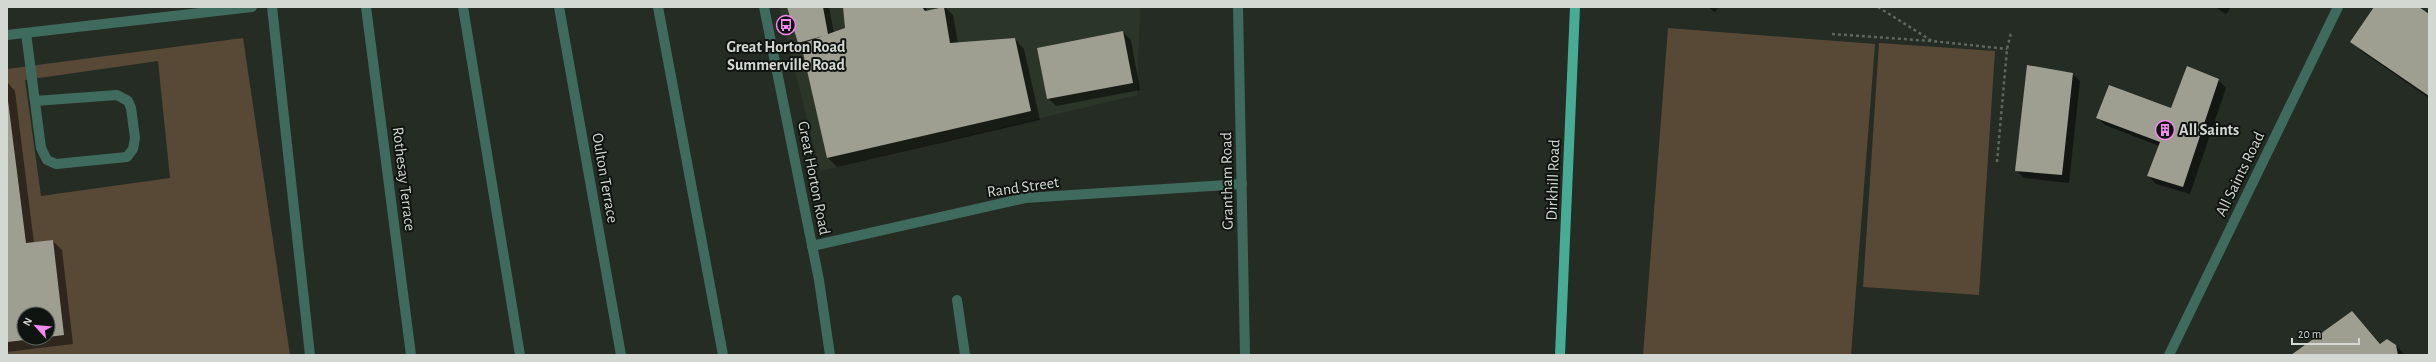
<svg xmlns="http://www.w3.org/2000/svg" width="2436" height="362" font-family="'Alegreya Sans',sans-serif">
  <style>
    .built { fill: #2b3629 }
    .green { fill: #584937; fill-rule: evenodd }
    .shadow { fill: #0007; fill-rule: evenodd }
    .building { fill: #9e9e91 }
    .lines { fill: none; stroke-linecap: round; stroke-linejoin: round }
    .path { stroke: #60665f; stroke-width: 2.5; stroke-dasharray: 3 3; stroke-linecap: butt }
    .minor { stroke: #3f6b5f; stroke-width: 10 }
    .major { stroke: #48ac94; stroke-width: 10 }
    .labels { text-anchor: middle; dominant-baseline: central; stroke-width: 4; stroke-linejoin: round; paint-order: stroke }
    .poi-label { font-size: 16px; font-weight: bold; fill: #d3d8d2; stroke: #101410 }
    .street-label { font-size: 16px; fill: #d3d8d2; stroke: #101410 }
  </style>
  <rect width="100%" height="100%" fill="#252c24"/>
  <path class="built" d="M779,7H1140L1137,95L820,171Z"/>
  <g class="green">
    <path d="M1668,28L1875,44L1851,355H1643Z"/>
    <path d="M243,38L290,355H7V69ZM158,61L170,178L41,196L25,80ZM24,314H48V338H24Z"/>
    <path d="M1879,43L1995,51L1979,295L1863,287Z"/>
  </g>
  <g class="shadow">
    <path d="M788,7H829L834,33L846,29L844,7H925L928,11L945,7L953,15L958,43L1015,39L1024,49L1040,120L837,167L828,158L803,46L799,42Z"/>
    <path d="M1708,7H1719L1715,12Z"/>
    <path d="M2215,7H2231L2226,14Z"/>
    <path d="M2375,7H2417L2429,15V98L2361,51L2352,42Z"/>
    <path d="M1123,32L1131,40L1140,90L1056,106L1048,98Z"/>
    <path d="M2072,74L2080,81L2069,183L2024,178L2016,170Z"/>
    <path d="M2218,80L2226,88L2190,194L2156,184L2148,176L2159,146L2105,125L2097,117L2171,109Z"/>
    <path d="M7,82L15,91L34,243L53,241L62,250L73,344L7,352ZM24,314H48V338H24Z"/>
    <path d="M2352,312L2381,344L2395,345L2405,355H2293Z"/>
  </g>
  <g class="building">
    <path d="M787,7H823L828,34L845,28L843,7H922L925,11L944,7L950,43L1015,38L1031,111L827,158L801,44L823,36L798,43Z"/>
    <path d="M2374,7H2419L2429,14V96L2350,42Z"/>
    <path d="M1123,31L1133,83L1047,99L1037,48Z"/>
    <path d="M2027,65L2073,73L2062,175L2015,171Z"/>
    <path d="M2187,66L2219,79L2183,187L2147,176L2160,142L2096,118L2109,85L2171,108Z"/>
    <path d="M7,93L26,243L53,240L64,335L48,337V314H24V338L34,339L7,342Z"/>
    <path d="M2352,311L2380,344L2387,339L2396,345L2398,355H2291Z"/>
  </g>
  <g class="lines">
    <g class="path">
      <path d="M1878,7L1932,41L2007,49"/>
      <path d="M1832,34L1931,41"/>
      <path d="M1997,162L2007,49L2011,33"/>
    </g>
    <g class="minor">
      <path d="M272,7L310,355"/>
      <path d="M366,7L411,355"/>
      <path d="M463,7L520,355"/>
      <path d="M559,7L621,355"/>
      <path d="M658,7L723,355"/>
      <path d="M764,7L819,280L830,355"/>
      <path d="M1238,7L1245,355"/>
      <path d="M26,33L41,148L47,160L56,164L127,157L133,149L135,138L131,108L128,101L117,95L35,101"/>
      <path d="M7,35L252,7"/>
      <path d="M812,246L1025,198L1242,184"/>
      <path d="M957,300L965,355"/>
      <path d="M2169,355L2338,7"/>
    </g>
    <path class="major" d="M1560,355L1575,7"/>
  </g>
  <defs>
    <g id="bus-ring" transform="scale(1)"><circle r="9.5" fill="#101410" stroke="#f489ef" stroke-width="1.5"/><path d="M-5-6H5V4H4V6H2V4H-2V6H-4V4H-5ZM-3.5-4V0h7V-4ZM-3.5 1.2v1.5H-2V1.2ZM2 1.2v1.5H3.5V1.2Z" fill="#f489ef"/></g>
    <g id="building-ring" transform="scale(1)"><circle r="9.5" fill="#101410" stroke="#f489ef" stroke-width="1.5"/><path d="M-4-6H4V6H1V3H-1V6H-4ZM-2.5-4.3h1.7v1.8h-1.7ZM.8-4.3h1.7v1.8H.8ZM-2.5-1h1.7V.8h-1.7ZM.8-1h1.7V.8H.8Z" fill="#f489ef"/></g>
  </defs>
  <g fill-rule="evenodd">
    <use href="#bus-ring" x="786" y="25"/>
    <use href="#building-ring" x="2165" y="130"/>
  </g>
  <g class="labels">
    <g class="poi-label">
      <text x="786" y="47">Great Horton Road<tspan x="786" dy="18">Summerville Road</tspan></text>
      <text x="2179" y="130" text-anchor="start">All Saints</text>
    </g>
    <g class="street-label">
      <text transform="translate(2240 174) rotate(-64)">All Saints Road</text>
      <text transform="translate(605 178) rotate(80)">Oulton Terrace</text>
      <text transform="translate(814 178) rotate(79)">Great Horton Road</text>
      <text transform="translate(404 179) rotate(83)">Rothesay Terrace</text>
      <text transform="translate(1553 180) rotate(-88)">Dirkhill Road</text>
      <text transform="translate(1227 181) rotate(-91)">Grantham Road</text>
      <text transform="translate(1023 187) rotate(-8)">Rand Street</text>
    </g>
  </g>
  <rect width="2436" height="362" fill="none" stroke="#d3d8d2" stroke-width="16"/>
  <g transform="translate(36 326) rotate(297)"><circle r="19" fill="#101410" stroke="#5e625e"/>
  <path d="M0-3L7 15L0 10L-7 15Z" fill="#f489ef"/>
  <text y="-6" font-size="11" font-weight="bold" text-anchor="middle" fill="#d3d8d2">N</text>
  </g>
  <path d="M2292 338v6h67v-6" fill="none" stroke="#d3d8d2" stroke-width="2"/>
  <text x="2298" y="338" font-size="12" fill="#d3d8d2" stroke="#101410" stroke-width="3" paint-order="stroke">20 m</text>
</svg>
